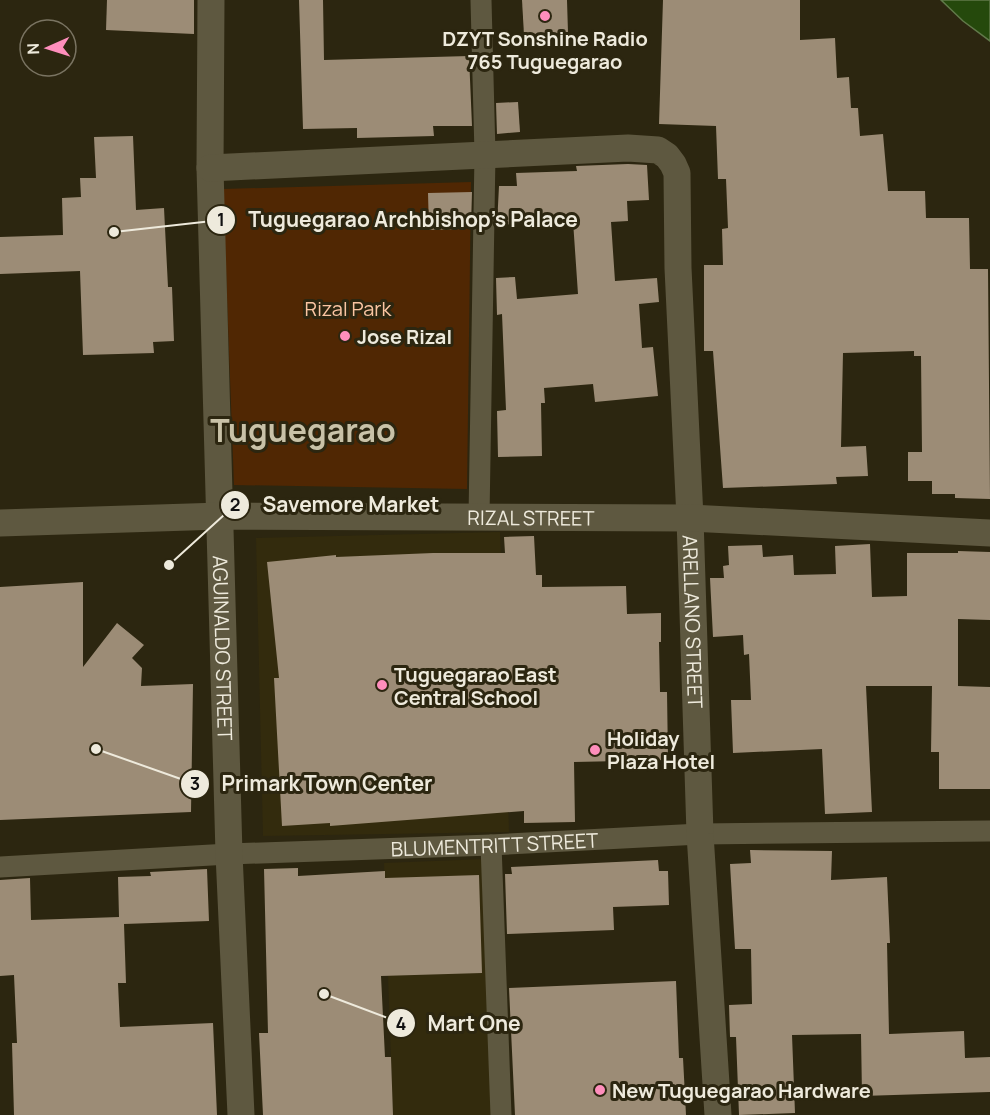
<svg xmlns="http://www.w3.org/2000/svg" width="990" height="1115" font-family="Manrope,sans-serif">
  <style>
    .built { fill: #332b0d }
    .green { fill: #502703 }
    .water { fill: #25490c; stroke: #61794a; stroke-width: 1.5 }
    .building { fill: #9c8c76 }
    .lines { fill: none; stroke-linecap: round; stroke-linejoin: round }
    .minor { stroke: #5e5840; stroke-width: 21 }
    .tertiary { stroke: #5e5840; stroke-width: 27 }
    .poi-dot { fill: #fe8ebc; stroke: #2c2610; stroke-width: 2 }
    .labels { text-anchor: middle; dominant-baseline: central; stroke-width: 6; stroke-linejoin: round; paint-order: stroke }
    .poi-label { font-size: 20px; font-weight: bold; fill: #eeeadc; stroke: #2c2610; text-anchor: start }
    .park-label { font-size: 20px; fill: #fac5a2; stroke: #2c2610 }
    .street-label { font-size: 20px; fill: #eeeadc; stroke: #2c2610 }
    .town-label { font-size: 32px; font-weight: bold; fill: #c9c2a8; stroke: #2c2610 }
    .leader { fill: none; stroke: #eeeadc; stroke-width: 2 }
    .callout-dot { fill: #eeeadc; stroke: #2c2610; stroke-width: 2 }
    .mark-label { font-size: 18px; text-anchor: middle; font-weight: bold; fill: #111 }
    .callout-label { font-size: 21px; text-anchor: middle; font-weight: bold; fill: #eeeadc; stroke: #2c2610; stroke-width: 6; stroke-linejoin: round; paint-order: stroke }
  </style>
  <rect width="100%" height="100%" fill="#2c2610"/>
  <g class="built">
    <path d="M500,532L509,832L263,836L256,538Z"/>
    <path d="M486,859L495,1115H393L384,863Z"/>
  </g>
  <path class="green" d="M471,182L467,489L234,485L223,189Z"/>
  <path class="water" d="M941,0H990V41L963,21Z"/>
  <g class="building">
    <path d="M107,0H194V34L106,30Z"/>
    <path d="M299,0H323L324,60L469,56L472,126H433L434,136L357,138V128L303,129Z"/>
    <path d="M522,0H567L568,33L524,35Z"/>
    <path d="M663,0H800V40L835,38L837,78L849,77L851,108H858L860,136L883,134L888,191H925L926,218H969L970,269H988L990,499L955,498V494H932V481H908V452H922L921,356H914V351L843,353L841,447L866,446L868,476L836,477L837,484L723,488L713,351H704V265H723L722,229L728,228L726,179H718L716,126L659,124Z"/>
    <path d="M518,102L520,132L497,134L496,103Z"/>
    <path d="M133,136L136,210L164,208L168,287H172L174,341L153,342L154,353L83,355L80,271L0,274V237L63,235L62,198L81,197L80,178H96L94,137Z"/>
    <path d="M628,164L647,165L649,200L627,201L628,221L611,222L615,281L657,278L659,302L639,304L642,348L653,347L658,396L595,402L593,384L544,388L545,403H541L542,456L498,457L497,411L506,410L502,314L497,315L496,278L515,277L517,299L578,294L573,221L497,225L499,186H517L516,173L577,171L576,166Z"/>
    <path d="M472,192L471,226H461V229L429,230L428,193Z"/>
    <path d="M534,536L536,575H542V587L626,586L627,614L661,613V642H659L660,692H667L668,760L574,762L575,822L524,823V811L330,826V823L282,826L274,678H279L267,562L336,555V557L433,553H505L504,537Z"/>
    <path d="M870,544L872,597L907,596V553H958V551L990,552V620L958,619V686L990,687V789H939V752H931L932,686H866L872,812L825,814L822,749L733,753L731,700H751L749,654L744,655L743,635L713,637L710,578H724L723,566L729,565L728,546L762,545L763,557L793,555L794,575L836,574L835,546Z"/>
    <path d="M83,582V667L117,623L144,645L132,658L142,668L141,686L193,684L191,812L0,820V587Z"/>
    <path d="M750,850L832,851L831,880L887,877L890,943H887L889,1034L964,1031L965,1058L990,1057V1092L862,1096L861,1034L792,1035L795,1113L739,1115L736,1037H730L729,1005L752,1004L751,949H735L730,864L751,863Z"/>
    <path d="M658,860L659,871H668L669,905L613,907L614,930L507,934L505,874H512L511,867Z"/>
    <path d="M298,868V876L385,871V878L479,875L482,973L381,976L385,1057H391L393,1115H263L259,1033H268L264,869Z"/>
    <path d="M207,869L209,921L124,924L126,983H118L120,1027L213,1023L217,1115H14L12,1043H17L14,975L0,976V880L30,878L31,920L119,917L118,877L151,876L150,872Z"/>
    <path d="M676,981L679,1058H683L686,1115H515L509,988Z"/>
  </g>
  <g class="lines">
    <g class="minor">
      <path d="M479,517L485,154L481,0"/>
      <path d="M491,845L501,1115"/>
      <path id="s1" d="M0,867L229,854L491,845L700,834L990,831"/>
    </g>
    <g class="tertiary">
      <path id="s2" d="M211,0L210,168L229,854L241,1115"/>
      <path id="s3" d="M210,168L628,148L658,150L667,156L673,164L677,173L678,268L690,518L700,834L718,1115"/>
      <path id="s4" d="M0,523L221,516L690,518L990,533"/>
    </g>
  </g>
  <g class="poi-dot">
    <circle cx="545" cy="16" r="6"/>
    <circle cx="345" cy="336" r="6"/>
    <circle cx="382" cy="685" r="6"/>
    <circle cx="595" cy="750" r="6"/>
    <circle cx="600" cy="1090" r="6"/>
  </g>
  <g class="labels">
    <g class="poi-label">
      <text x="545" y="38" text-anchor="middle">DZYT Sonshine Radio<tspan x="545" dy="23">765 Tuguegarao</tspan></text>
      <text x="357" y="336">Jose Rizal</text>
      <text x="394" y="674">Tuguegarao East<tspan x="394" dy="23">Central School</tspan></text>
      <text x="607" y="738">Holiday<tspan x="607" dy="23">Plaza Hotel</tspan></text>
      <text x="612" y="1090">New Tuguegarao Hardware</text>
    </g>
    <g class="park-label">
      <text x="348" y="308">Rizal Park</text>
    </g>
    <g class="street-label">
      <text stroke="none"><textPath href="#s4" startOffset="531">RIZAL STREET</textPath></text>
      <text stroke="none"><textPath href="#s3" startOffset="928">ARELLANO STREET</textPath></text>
      <text stroke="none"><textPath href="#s2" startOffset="648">AGUINALDO STREET</textPath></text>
      <text stroke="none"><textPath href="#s1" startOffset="495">BLUMENTRITT STREET</textPath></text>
    </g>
    <g class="town-label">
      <text x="303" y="430">Tuguegarao</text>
    </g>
  </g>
  <path class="leader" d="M114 232L221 220M169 565L235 505M96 749L195 784M324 994L401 1023"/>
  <g class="callout-dot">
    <circle cx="114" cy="232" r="6"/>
    <circle cx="169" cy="565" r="6"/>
    <circle cx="96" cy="749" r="6"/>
    <circle cx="324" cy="994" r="6"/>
    <circle cx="221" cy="220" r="15"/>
    <circle cx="235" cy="505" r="15"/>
    <circle cx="195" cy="784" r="15"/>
    <circle cx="401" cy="1023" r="15"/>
  </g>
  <g class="mark-label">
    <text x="221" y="226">1</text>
    <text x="235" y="511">2</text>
    <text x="195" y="790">3</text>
    <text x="401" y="1030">4</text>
  </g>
  <g class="callout-label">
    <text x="413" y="227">Tuguegarao Archbishop's Palace</text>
    <text x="351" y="512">Savemore Market</text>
    <text x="327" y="791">Primark Town Center</text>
    <text x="474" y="1031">Mart One</text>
  </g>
  <g transform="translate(48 48) rotate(267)"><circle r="28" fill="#2c2610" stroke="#7a7462" stroke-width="1.5"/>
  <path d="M0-4.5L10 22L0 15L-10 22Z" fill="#fe8ebc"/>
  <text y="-9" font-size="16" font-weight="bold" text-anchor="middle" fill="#eeeadc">N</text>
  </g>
</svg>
